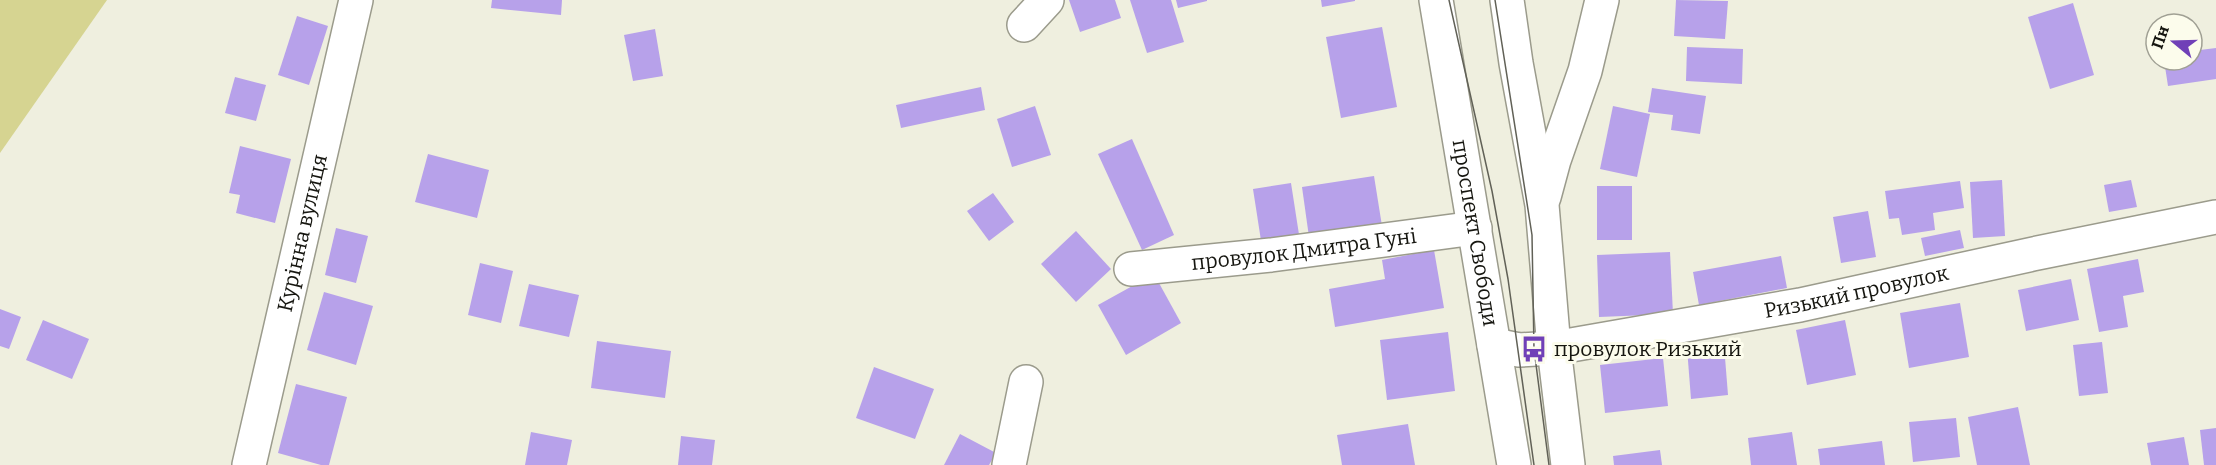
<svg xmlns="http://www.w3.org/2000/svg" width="2216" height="465" font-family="Bitter,serif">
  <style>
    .green { fill: #d6d491 }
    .building { fill: #b7a1ea }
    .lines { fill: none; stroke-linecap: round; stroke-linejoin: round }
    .minor-casing { stroke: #9b9b8c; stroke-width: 36 }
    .minor { stroke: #fff; stroke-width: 33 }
    .tram { stroke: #616157; stroke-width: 1.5 }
    .labels { text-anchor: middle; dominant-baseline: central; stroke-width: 6; stroke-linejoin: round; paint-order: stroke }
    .street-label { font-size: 21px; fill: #161610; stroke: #fcfcec }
    .poi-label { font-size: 21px; fill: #161610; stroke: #fcfcec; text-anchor: start }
  </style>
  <rect width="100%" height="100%" fill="#efefdf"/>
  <path class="green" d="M0,0H107L0,153Z"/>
  <g class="building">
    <path d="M492,0H562L561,15L491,8Z"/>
    <path d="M1069,0H1115L1121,18L1080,32Z"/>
    <path d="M1130,0H1171L1184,42L1147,53Z"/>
    <path d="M1176,0H1207V1L1178,8Z"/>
    <path d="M1321,0H1355V1L1322,7Z"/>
    <path d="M1676,0L1728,1L1725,39L1674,36Z"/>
    <path d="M2073,3L2094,75L2050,89L2028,17Z"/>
    <path d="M297,16L328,26L309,85L278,75Z"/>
    <path d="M1382,27L1397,107L1341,118L1326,37Z"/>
    <path d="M655,29L663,76L633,81L624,35Z"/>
    <path d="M1687,47L1743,49L1742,84L1686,81Z"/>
    <path d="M2216,48V79L2168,86L2164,60H2192V51Z"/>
    <path d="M235,77L266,85L256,121L225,113Z"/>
    <path d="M981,87L985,110L901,128L896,105Z"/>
    <path d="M1652,88L1706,96L1700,134L1671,130L1673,115L1648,112Z"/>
    <path d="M1035,106L1051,155L1012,167L997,119Z"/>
    <path d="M1613,106L1650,114L1637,177L1600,169Z"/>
    <path d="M1132,139L1174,235L1142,250L1098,154Z"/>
    <path d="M240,146L291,159L275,223L236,213L240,195L229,193Z"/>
    <path d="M428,154L489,170L477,218L415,202Z"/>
    <path d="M1374,176L1382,226L1309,237L1302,187Z"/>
    <path d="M2002,180L2005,236L1973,238L1970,182Z"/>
    <path d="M2131,180L2137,207L2109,212L2104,185Z"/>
    <path d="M1960,181L1964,208L1933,213L1935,230L1902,235L1899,218L1889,219L1885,191Z"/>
    <path d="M1291,183L1300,241L1262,247L1253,189Z"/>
    <rect x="1597" y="186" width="35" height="54"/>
    <path d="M993,193L1014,222L989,241L967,211Z"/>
    <path d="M1868,211L1876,257L1841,263L1833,217Z"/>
    <path d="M336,228L368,236L356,283L325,275Z"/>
    <path d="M1960,230L1964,248L1925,256L1921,238Z"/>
    <path d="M1076,231L1111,269L1076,302L1041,264Z"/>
    <path d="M1434,250L1444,308L1335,327L1329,289L1385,279L1382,260Z"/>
    <path d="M1670,252L1673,314L1599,317L1597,255Z"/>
    <path d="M1781,256L1787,288L1699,305L1693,272Z"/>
    <path d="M2138,259L2144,292L2123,296L2128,327L2099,332L2087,269Z"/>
    <path d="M480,263L513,271L501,323L468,315Z"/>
    <path d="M1154,274L1181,323L1126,355L1098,305Z"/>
    <path d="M2071,279L2079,320L2026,331L2018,290Z"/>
    <path d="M529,284L579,295L569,337L519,326Z"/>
    <path d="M324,292L373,306L356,365L307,350Z"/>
    <path d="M1960,303L1969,357L1909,368L1900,313Z"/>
    <path d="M0,309L21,317L9,349L0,346Z"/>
    <path d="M43,320L89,339L72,379L26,360Z"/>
    <path d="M1845,320L1856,375L1807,385L1796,330Z"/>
    <path d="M1448,332L1455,391L1387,400L1380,340Z"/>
    <path d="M597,341L671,351L665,398L591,388Z"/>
    <path d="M2102,342L2108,393L2079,396L2073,345Z"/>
    <path d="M1724,345L1728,395L1691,399L1687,348Z"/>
    <path d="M1663,358L1668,406L1605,413L1600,365Z"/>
    <path d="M874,367L934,389L915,439L856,418Z"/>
    <path d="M296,384L347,397L329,465H321L278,453Z"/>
    <path d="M2018,407L2030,465H1977L1968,417Z"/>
    <path d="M1956,418L1960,457L1913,462L1909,422Z"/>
    <path d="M1408,424L1415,465H1342L1337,435Z"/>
    <path d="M2216,428V465H2204L2200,430Z"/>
    <path d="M531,432L572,440L567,465H525Z"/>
    <path d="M1792,432L1797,465H1751L1748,438Z"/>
    <path d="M960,434L996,453L989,465H944Z"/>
    <path d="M681,436L715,440L712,465H678Z"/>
    <path d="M2184,437L2189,465H2151L2147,443Z"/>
    <path d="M1882,441L1885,465H1820L1818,449Z"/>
    <path d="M1660,450L1662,465H1614L1613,456Z"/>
  </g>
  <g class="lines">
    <g class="minor-casing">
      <g id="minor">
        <path id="s1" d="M1436,0L1514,465"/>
        <path d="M1507,0L1516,63L1542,205L1554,348L1568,465"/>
        <path d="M1024,25L1047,0"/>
        <path d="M1544,197L1554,160L1585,71L1602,0"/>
        <path id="s2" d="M1131,269L1271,255L1475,228"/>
        <path id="s3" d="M1494,345L1519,350L1554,348L1800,305L2033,254L2216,217"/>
        <path id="s4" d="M249,465L356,0"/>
        <path d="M1009,465L1026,382"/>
      </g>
    </g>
    <use href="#minor" class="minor"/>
    <g class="tram">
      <path d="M1449,0L1492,191L1508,279L1534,465"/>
      <path d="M1495,0L1532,235L1534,349L1549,465"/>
    </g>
  </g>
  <defs>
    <g id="bus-bare" transform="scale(2.07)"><path d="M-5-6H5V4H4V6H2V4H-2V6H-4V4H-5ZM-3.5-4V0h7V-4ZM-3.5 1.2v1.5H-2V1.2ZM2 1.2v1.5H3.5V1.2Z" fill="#7040b7" stroke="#fcfcec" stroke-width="2.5" paint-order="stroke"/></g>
  </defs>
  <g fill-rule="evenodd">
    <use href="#bus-bare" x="1534" y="349"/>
  </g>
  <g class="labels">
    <g class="street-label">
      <text stroke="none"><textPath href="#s4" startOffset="238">Курінна вулиця</textPath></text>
      <text stroke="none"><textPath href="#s1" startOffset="236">проспект Свободи</textPath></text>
      <text stroke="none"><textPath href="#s2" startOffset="174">провулок Дмитра Гуні</textPath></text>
      <text stroke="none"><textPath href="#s3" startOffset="368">Ризький провулок</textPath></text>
    </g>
    <g class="poi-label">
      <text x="1554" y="349">провулок Ризький</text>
    </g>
  </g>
  <g transform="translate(2174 42) rotate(289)"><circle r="28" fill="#fcfcec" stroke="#a0a094" stroke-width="1.5"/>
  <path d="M0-4.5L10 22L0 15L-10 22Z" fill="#7040b7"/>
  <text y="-9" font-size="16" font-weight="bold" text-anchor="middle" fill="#161610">Пн</text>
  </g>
</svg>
